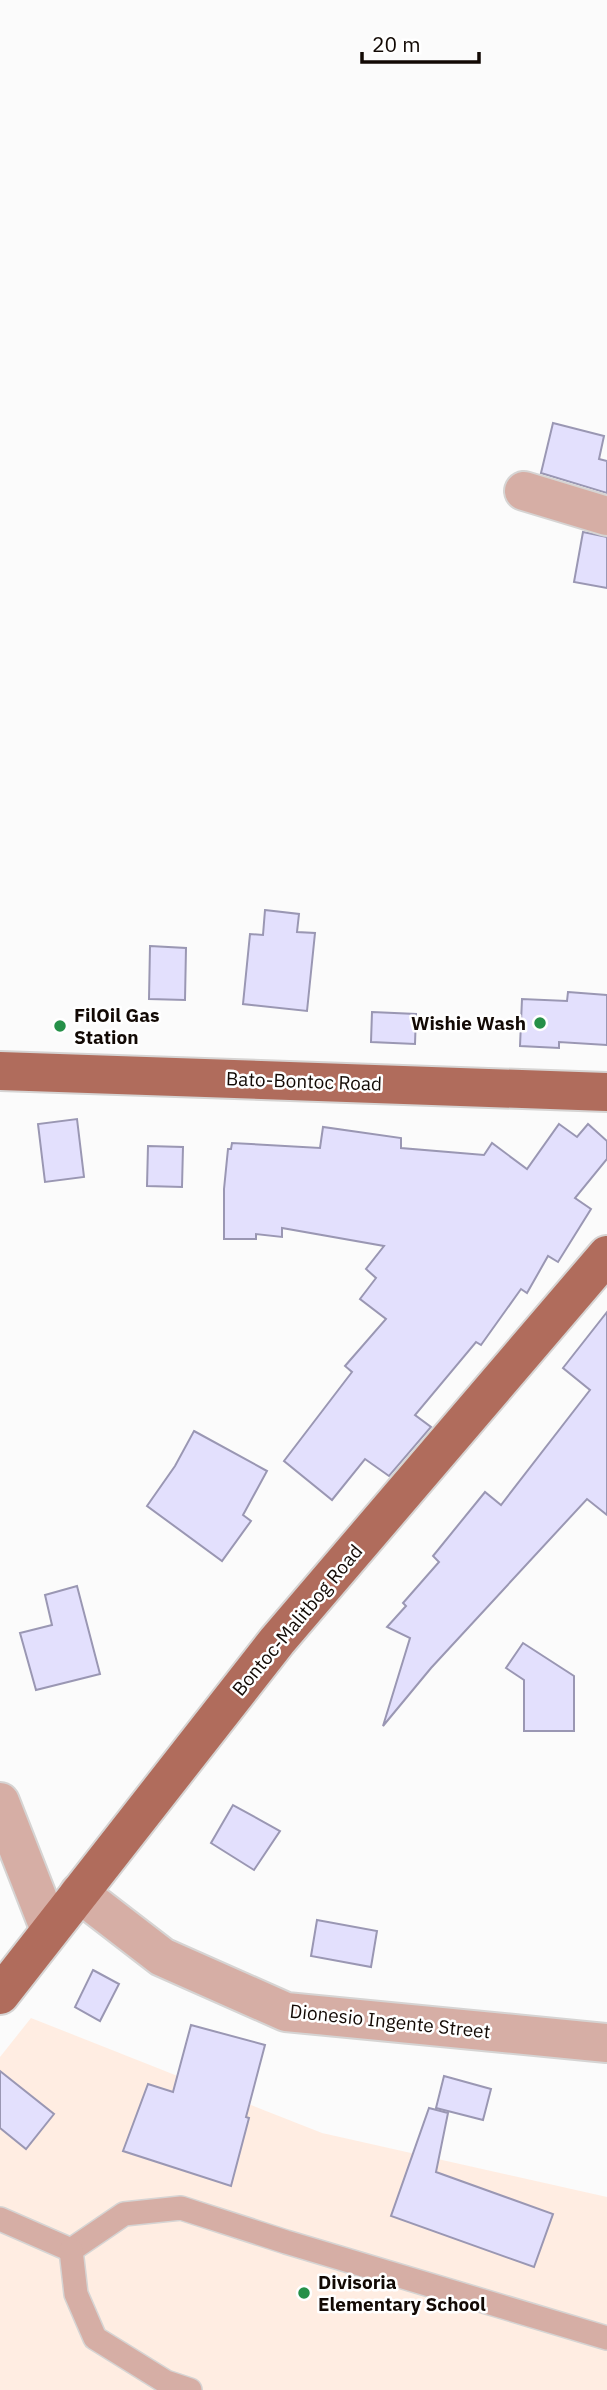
<svg xmlns="http://www.w3.org/2000/svg" width="607" height="2390" font-family="'IBM Plex Sans',sans-serif">
  <style>
    .education { fill: #ffede2 }
    .building { fill: #e3e0fd; stroke: #9a97b3; stroke-width: 2 }
    .lines { fill: none; stroke-linecap: round; stroke-linejoin: round }
    .service-casing { stroke: #d6d4d3; stroke-width: 26 }
    .minor-casing { stroke: #d6d4d3; stroke-width: 42 }
    .primary-casing { stroke: #d6d4d3; stroke-width: 42 }
    .service { stroke: #d6aea5; stroke-width: 23 }
    .minor { stroke: #d6aea5; stroke-width: 38 }
    .primary { stroke: #b06c5c; stroke-width: 38 }
    .poi-dot { fill: #259048; stroke: #fff; stroke-width: 2.5 }
    .labels { text-anchor: middle; dominant-baseline: central; stroke-width: 5; stroke-linejoin: round; paint-order: stroke }
    .poi-label { font-size: 19px; font-weight: bold; fill: #120904; stroke: #fff; text-anchor: start }
    .street-label { font-size: 19px; fill: #120904; stroke: #fff }
  </style>
  <rect width="100%" height="100%" fill="#fbfbfb"/>
  <path class="education" d="M31,2018L322,2133L607,2197V2390H0V2057Z"/>
  <g class="building">
    <path d="M553,423L604,436L599,459L607,461V493L541,473Z"/>
    <path d="M583,532L607,537V588L574,582Z"/>
    <path d="M265,910L299,914L297,932L315,933L307,1011L243,1004L250,934L263,935Z"/>
    <path d="M150,946L186,948L185,1000L149,999Z"/>
    <path d="M568,992L607,995V1045L559,1042V1048L520,1046L522,999L567,1001Z"/>
    <path d="M372,1012L416,1014L415,1044L371,1042Z"/>
    <path d="M77,1119L84,1177L45,1182L38,1124Z"/>
    <path d="M559,1124L577,1137L588,1124L607,1141V1159L575,1198L591,1209L558,1262L548,1256L527,1293L521,1289L481,1345L476,1342L415,1415L431,1427L389,1476L365,1459L332,1500L284,1461L352,1372L345,1366L386,1319L360,1299L376,1278L366,1269L384,1246L282,1228V1237L256,1234V1239H224V1189L228,1149H231L232,1143L320,1148L323,1127L401,1138V1148L484,1155L492,1143L527,1169Z"/>
    <path d="M148,1146L183,1147L182,1187L147,1186Z"/>
    <path d="M607,1312V1515L587,1499L431,1668L383,1726L410,1638L387,1627L406,1606L403,1603L439,1562L433,1556L485,1492L501,1505L590,1390L563,1368Z"/>
    <path d="M194,1431L267,1471L243,1515L251,1521L222,1561L147,1506L175,1466Z"/>
    <path d="M77,1586L100,1674L36,1690L20,1633L52,1625L45,1595Z"/>
    <path d="M523,1643L574,1676V1731H524V1680L506,1668Z"/>
    <path d="M233,1805L280,1831L254,1870L211,1843Z"/>
    <path d="M317,1920L377,1931L371,1967L311,1956Z"/>
    <path d="M93,1970L119,1984L100,2021L75,2007Z"/>
    <path d="M191,2025L265,2045L246,2117L249,2118L231,2186L123,2151L148,2084L173,2092Z"/>
    <path d="M0,2071L54,2114L26,2149L0,2128Z"/>
    <path d="M444,2076L491,2089L483,2120L436,2108Z"/>
    <path d="M429,2108L448,2113L436,2172L553,2214L534,2267L391,2216Z"/>
  </g>
  <g class="lines">
    <g class="service-casing">
      <g id="service">
        <path d="M0,2219L71,2250L124,2214L181,2208L286,2242L607,2338"/>
        <path d="M71,2250L76,2294L95,2338L166,2382L190,2390"/>
      </g>
    </g>
    <g class="minor-casing">
      <g id="minor">
        <path d="M524,491L607,516"/>
        <path d="M0,1802L50,1930"/>
        <path d="M79,1893L162,1957L286,2012L607,2043"/>
      </g>
    </g>
    <g class="primary-casing">
      <g id="primary">
        <path d="M0,1071L607,1092"/>
        <path d="M0,1995L277,1641L607,1255"/>
      </g>
    </g>
    <use href="#service" class="service"/>
    <use href="#minor" class="minor"/>
    <use href="#primary" class="primary"/>
  </g>
  <g class="poi-dot">
    <circle cx="540" cy="1023" r="7"/>
    <circle cx="60" cy="1026" r="7"/>
    <circle cx="304" cy="2293" r="7"/>
  </g>
  <g class="labels">
    <g class="poi-label">
      <text x="74" y="1015">FilOil Gas<tspan x="74" dy="22">Station</tspan></text>
      <text x="526" y="1023" text-anchor="end">Wishie Wash</text>
      <text x="318" y="2282">Divisoria<tspan x="318" dy="22">Elementary School</tspan></text>
    </g>
    <g class="street-label">
      <text transform="translate(304 1081) rotate(2)">Bato-Bontoc Road</text>
      <text transform="translate(297 1620) rotate(-50)">Bontoc-Malitbog Road</text>
      <text transform="translate(390 2021) rotate(6)">Dionesio Ingente Street</text>
    </g>
  </g>
  <path d="M362 52v10h117v-10" fill="none" stroke="#120904" stroke-width="3.5"/>
  <text x="372" y="52" font-size="21" fill="#120904" stroke="#ffffff" stroke-width="5" paint-order="stroke">20 m</text>
</svg>
